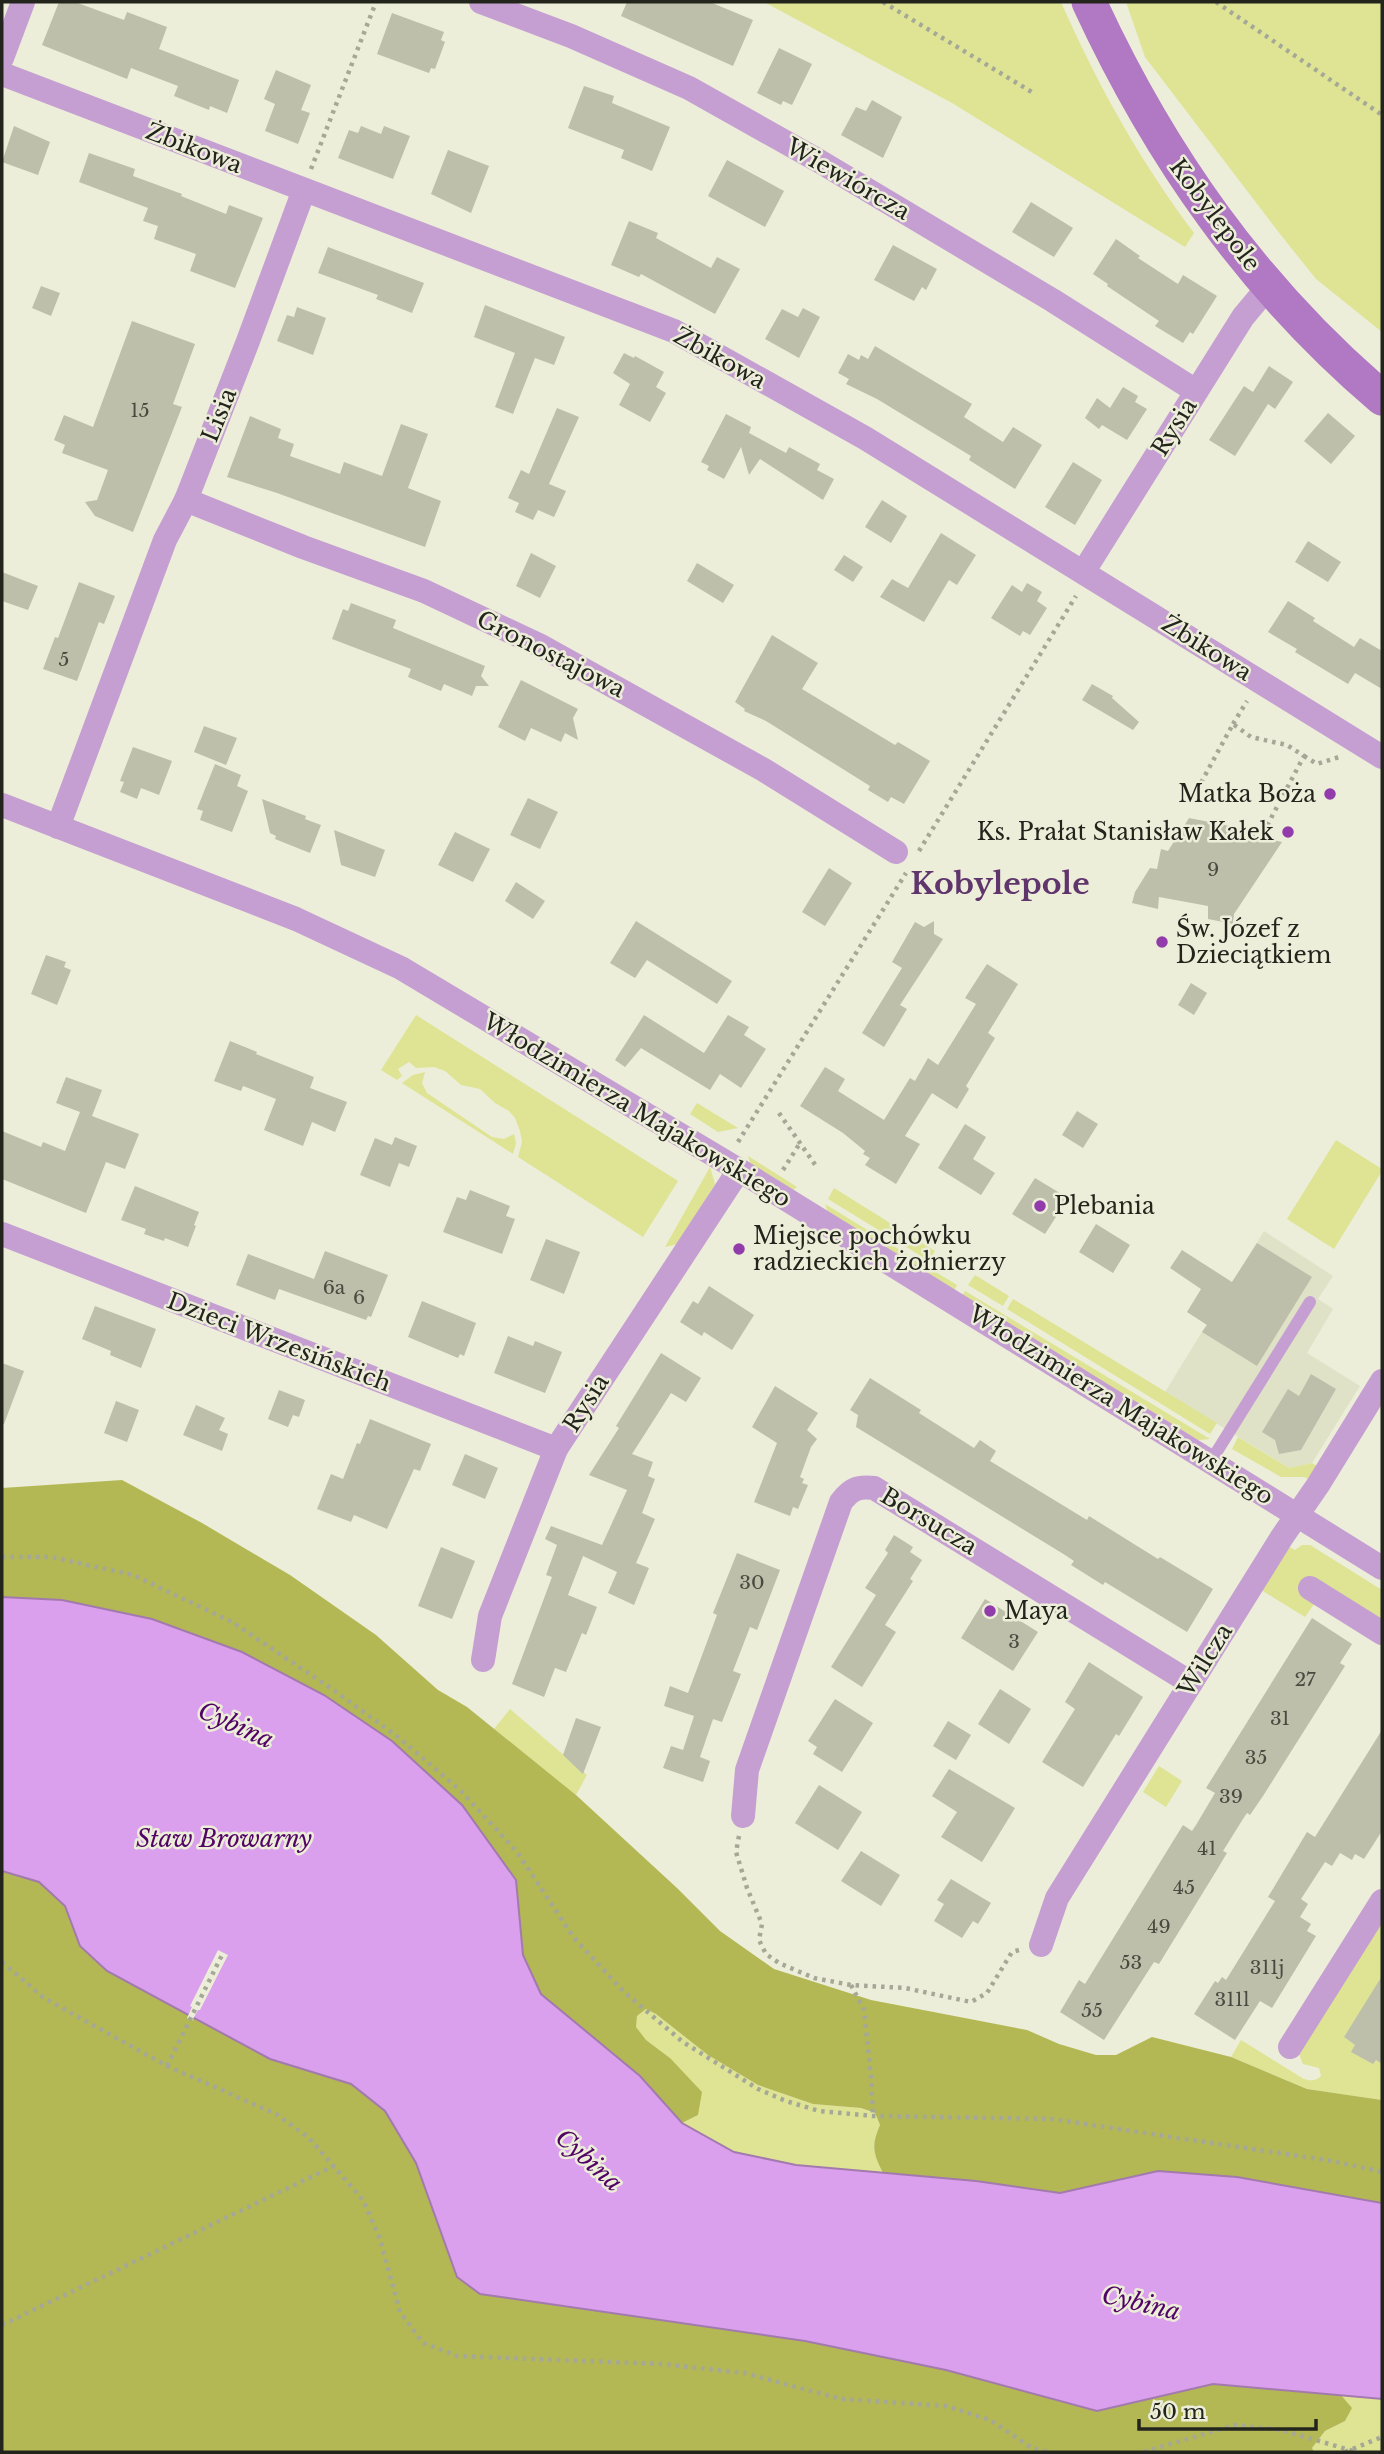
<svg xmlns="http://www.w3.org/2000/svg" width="1384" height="2454" font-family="'Libre Baskerville',serif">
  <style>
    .built { fill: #e0e2c7 }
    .green { fill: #dee494 }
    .forest { fill: #b3b854 }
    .water { fill: #da9fed; stroke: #a37aae; stroke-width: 2 }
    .pier { fill: #eceed9 }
    .building { fill: #bdbfab }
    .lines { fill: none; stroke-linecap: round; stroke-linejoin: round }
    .path { stroke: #a5a797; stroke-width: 4.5; stroke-dasharray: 3.5 5; stroke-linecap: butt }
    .lane { stroke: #c59fd2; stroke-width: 12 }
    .street { stroke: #c59fd2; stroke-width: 24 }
    .secondary { stroke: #b178c3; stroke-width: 35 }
    .poi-dot { fill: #913caa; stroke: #eceed9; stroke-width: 2.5 }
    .labels { text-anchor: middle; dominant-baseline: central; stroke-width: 5; stroke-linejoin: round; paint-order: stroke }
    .number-label { font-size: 19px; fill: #4a4b40 }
    .street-label { font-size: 23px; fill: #23241c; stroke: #eceed9 }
    .poi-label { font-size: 23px; fill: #23241c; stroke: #eceed9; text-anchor: start }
    .water-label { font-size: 24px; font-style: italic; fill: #520466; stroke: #eceed9 }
    .district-label { font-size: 30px; font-weight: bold; fill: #5f356c; stroke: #eceed9 }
  </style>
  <rect width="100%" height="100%" fill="#eceed9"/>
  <path class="built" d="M1264,1231L1333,1276L1318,1299L1333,1309L1307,1353L1360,1386L1312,1463L1289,1468L1165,1392Z"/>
  <g class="green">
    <path d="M764,2H1061C1097,84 1140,161 1194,233L1185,247L952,103Z"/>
    <path d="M1126,2H1382V332L1316,279L1280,234L1145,57Z"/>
    <path d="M416,1015L678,1181L643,1237L518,1157L522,1142L520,1131L515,1118L509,1111L495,1103L480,1089L461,1085L445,1071L434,1067L416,1068L409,1062L398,1069L402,1076L397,1080L381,1070Z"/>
    <path d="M425,1072L422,1083L427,1093L492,1137L504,1139L514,1134L516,1143L513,1154L402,1083L413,1075Z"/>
    <path d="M697,1103L738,1128L718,1132L690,1114Z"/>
    <path d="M1336,1140L1382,1169V1171L1334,1249L1287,1219Z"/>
    <path d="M748,1156L797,1187L792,1191L751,1166Z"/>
    <path d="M710,1167L715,1184L678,1244L665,1247Z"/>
    <path d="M834,1188L935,1251L929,1261L828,1199Z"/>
    <path d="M825,1204L957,1285L954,1291L828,1213Z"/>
    <path d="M975,1275L1009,1296L1003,1306L968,1285Z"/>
    <path d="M965,1291L1210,1439L1198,1440L962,1296Z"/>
    <path d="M1013,1299L1217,1423L1210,1434L1007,1309Z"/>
    <path d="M1238,1437L1289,1468L1312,1463L1319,1467L1310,1480L1304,1477H1281L1232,1449Z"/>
    <path d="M1302,1545H1310L1382,1590V1646L1314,1604L1305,1617L1261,1590L1288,1546L1295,1550Z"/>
    <path d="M510,1709L587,1775L576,1795L494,1729Z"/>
    <path d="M1159,1766L1182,1781L1166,1807L1143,1792Z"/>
    <path d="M1382,1920V1979L1344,2037L1373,2058L1371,2064L1376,2060L1382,2064V2100L1307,2089L1231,2057L1241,2040L1304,2079C1311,2081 1316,2081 1321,2076L1319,2068L1303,2064L1299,2054Z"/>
    <path d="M646,2009L656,2014L708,2055L758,2085L813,2104L861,2108L875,2114L880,2125C871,2146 873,2153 883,2173L796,2165L734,2152L682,2123L698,2115L670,2058L646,2040L635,2027L637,2016Z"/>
    <path d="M1340,2394L1382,2399V2452H1314L1312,2448L1325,2431L1345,2421L1351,2408Z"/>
  </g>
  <g class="forest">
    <path d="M122,1480L202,1523L290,1575L376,1635L438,1690L467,1707L576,1795L677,1888L720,1931L774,1969L871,2000L1027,2030L1059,2044L1096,2055H1116L1152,2037L1231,2057L1307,2089L1382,2100V2203L1237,2177L1158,2171L1060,2193L976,2181L883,2173C873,2153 871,2146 880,2125L875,2113L861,2108L813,2104L758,2085L708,2055L656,2014L646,2009L637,2016L636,2027L646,2040L670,2058L702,2092L698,2115L682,2123L640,2076L541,1994L523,1955L516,1880L462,1805L392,1741L324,1695L242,1652L152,1619L62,1600L2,1597V1488Z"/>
    <path d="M2,1871L39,1882L65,1906L80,1946L270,2059L351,2084L385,2111L416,2163L457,2277L480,2294L805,2341L946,2370L1097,2411L1213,2384L1340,2394L1352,2408L1345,2421L1325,2431L1312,2448L1314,2452H2Z"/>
  </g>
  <path class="water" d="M2,1597L62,1600L152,1619L242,1652L324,1695L392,1741L462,1805L516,1880L523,1955L541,1994L640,2076L682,2123L734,2152L796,2165L976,2181L1060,2193L1158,2171L1237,2177L1382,2203V2399L1213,2384L1097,2411L946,2370L805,2341L480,2294L457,2277L416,2163L385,2111L351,2084L270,2059L107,1971L80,1946L65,1906L39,1882L2,1871Z"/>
  <path class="pier" d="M218,1950L228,1955L200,2010H198L192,2021L187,2018L192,2007L190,2006Z"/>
  <g class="building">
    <path d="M59,2H75L124,20L127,12L167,27L159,49L239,80L227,113L210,106L209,110L174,96L178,86L131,68L127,79L42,45Z"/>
    <path d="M627,2H710L753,20L733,66L621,16Z"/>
    <path d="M392,13L444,32L441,40L445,42L435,69L431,68L429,73L377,54Z"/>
    <path d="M779,48L812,64L792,105L783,101L781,105L757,93Z"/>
    <path d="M276,70L311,85L301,110L310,113L298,144L265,131L275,104L264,99Z"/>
    <path d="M584,86L614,96L612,103L670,127L652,171L621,158L624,150L568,128Z"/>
    <path d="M872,100L902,117L883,158L841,135L856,107L866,111Z"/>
    <path d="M14,126L50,142L38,175L2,162Z"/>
    <path d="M361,126L381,134L384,126L410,136L393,179L338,158L349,130L358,133Z"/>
    <path d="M448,150L489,166L471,213L431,194Z"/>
    <path d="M89,153L135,169L133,176L182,194L181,196L226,214L229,205L263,218L235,288L190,271L196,254L154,239L158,226L143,221L148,208L79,182Z"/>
    <path d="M727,160L784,191L765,227L708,196Z"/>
    <path d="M1031,202L1073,228L1054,257L1012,232Z"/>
    <path d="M629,221L658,233L656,238L711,268L717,257L740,269L715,314L641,274L639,277L611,265Z"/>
    <path d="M1116,239L1140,256L1138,258L1178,284L1183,275L1217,296L1193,334L1190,332L1183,343L1155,326L1159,321L1107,286L1108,284L1093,274Z"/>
    <path d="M893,245L937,269L926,290L922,287L914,301L874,280Z"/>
    <path d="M328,247L424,283L412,313L376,299L378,295L318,273Z"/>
    <path d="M41,286L60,293L51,316L32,308Z"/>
    <path d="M485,305L565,337L554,365L535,358L513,414L495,407L515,353L474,337Z"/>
    <path d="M297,307L326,318L313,355L277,341L287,315L294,317Z"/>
    <path d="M803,308L820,317L799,358L765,339L782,309L798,317Z"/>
    <path d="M132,321L195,344L173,404L182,407L133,532L95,516L85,502L97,500L108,470L62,453L65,445L54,440L64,415L93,427Z"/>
    <path d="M875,346L972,404L964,417L1003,442L1013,427L1042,445L1015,489L969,460L971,456L877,399L846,384L849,379L838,373L848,354L859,360L861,355L868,359Z"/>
    <path d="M624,353L634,358L635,356L664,372L656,387L666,393L650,422L619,405L630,384L613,373Z"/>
    <path d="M1269,366L1293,382L1275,409L1268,404L1235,456L1209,440L1244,386L1253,392Z"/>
    <path d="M1123,387L1138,396L1135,402L1147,409L1127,440L1102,425L1099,429L1085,418L1097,398L1110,408Z"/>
    <path d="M557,408L579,417L549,484L566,491L554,517L538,510L533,520L515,512L519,503L508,498L521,470L529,474Z"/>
    <path d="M1328,413L1355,436L1331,464L1304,441Z"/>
    <path d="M726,414L751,427L749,433L786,453L789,447L820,464L817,470L834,479L823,500L760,459L749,475L741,447L724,479L707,470L709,466L701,462Z"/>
    <path d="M250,416L281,429L278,438L294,444L290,456L340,474L344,462L382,476L401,424L428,434L408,488L441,501L425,547L277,493L227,477Z"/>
    <path d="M1073,462L1102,480L1075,525L1045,507Z"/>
    <path d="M882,500L907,516L891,543L865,527Z"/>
    <path d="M941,533L976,555L957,585L949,580L924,622L880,597L892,579L908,588Z"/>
    <path d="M1308,541L1341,562L1328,582L1295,562Z"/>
    <path d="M531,553L556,566L540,598L516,586Z"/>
    <path d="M844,555L863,567L853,582L834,570Z"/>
    <path d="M697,563L734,585L723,603L687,581Z"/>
    <path d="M2,572L38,586L28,610L2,601Z"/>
    <path d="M79,582L115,596L104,624L99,622L77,681L43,669L55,637L58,638Z"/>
    <path d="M1027,583L1042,592L1037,601L1047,608L1030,635L1023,631L1020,636L991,618L1012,585L1022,592Z"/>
    <path d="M1288,601L1315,618L1313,621L1354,647L1360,638L1382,651V689L1355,673L1348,684L1295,652L1297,649L1268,632Z"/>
    <path d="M351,603L396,620L393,628L485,666L481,676L489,686H476L472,696L444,684L441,691L408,677L411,669L332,639L343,609L348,611Z"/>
    <path d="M772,635L818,663L802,689L895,745L898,742L930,761L904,804L891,797L888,802L868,790L870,786L766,721L744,711L745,709L735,702Z"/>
    <path d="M521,680L578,709L573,718L578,740L565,733L561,742L531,728L525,741L498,727Z"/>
    <path d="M1092,684L1113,696L1112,698L1139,722L1133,730L1082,700Z"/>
    <path d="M204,726L237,738L226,765L194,752Z"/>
    <path d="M133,747L172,761L159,795L141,788L137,799L120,792L124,782L120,781Z"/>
    <path d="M215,764L241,775L237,786L248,791L232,832L200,820L203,811L197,809Z"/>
    <path d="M528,798L558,812L540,849L510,835Z"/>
    <path d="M262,799L306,816L305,819L321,825L310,853L275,839L276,836L270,833Z"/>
    <path d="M1189,818L1255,831V836L1282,842L1234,914L1233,924L1208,919V906L1159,897L1158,909L1132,903L1135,892L1150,868L1157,869L1161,849L1168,851Z"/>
    <path d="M334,830L385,850L375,877L341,865Z"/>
    <path d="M455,832L490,849L473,882L438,865Z"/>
    <path d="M829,868L852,883L825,926L802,912Z"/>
    <path d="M516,882L545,901L533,919L505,901Z"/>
    <path d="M636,921L732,981L717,1004L647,960L635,978L610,963Z"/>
    <path d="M934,921V934L943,939L900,1005L907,1009L884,1047L862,1033L902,968L892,962L915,922L924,927Z"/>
    <path d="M46,955L66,962L64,967L71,970L57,1005L31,994Z"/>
    <path d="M987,964L1018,984L988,1033L995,1038L966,1086L969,1089L957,1109L932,1093L905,1136L920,1144L896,1184L865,1165L870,1158L863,1154L865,1151L843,1133L800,1106L825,1067L845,1079L838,1091L884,1120L910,1078L915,1081L928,1058L938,1065L976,1004L965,998Z"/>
    <path d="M1191,983L1207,993L1194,1015L1178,1005Z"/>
    <path d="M644,1015L704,1053L728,1015L749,1027L744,1035L766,1049L741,1088L720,1074L710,1090L641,1048L625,1067L615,1060Z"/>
    <path d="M230,1041L257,1052L256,1054L314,1077L310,1088L347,1102L335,1132L312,1122L303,1146L264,1130L276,1099L243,1086L241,1091L214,1081Z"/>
    <path d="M66,1077L102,1090L92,1116L139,1134L125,1169L106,1162L86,1213L2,1179V1131L41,1147L43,1142L65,1151L80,1112L56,1103Z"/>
    <path d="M1077,1111L1098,1124L1083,1148L1062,1135Z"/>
    <path d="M965,1124L986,1137L973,1159L995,1173L981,1195L938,1168Z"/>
    <path d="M395,1137L417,1146L409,1167L399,1163L390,1187L360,1175L375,1138L392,1145Z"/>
    <path d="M1035,1178L1068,1198L1045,1234L1012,1214Z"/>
    <path d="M135,1186L199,1212L194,1225L196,1226L188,1247L165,1238L164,1241L144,1234L146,1229L121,1220Z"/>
    <path d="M470,1190L510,1206L506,1216L515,1219L502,1254L443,1232L457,1197L466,1200Z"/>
    <path d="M1096,1224L1130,1245L1113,1273L1079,1252Z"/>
    <path d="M546,1239L580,1252L564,1294L530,1280Z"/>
    <path d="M1257,1243L1312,1277L1257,1366L1202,1332L1207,1325L1187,1312L1201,1289L1170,1268L1182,1250L1232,1282Z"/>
    <path d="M325,1251L388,1275L371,1317L368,1316L366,1320L279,1289L275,1300L236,1285L248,1254L314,1279Z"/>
    <path d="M709,1286L754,1315L732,1350L704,1332L702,1336L680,1322L693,1301L698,1304Z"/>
    <path d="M422,1301L476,1323L464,1356L460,1354L458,1358L408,1337Z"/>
    <path d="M95,1306L156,1329L141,1368L110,1355L111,1351L82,1339Z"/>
    <path d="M508,1336L533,1346L535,1341L562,1352L545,1393L494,1373Z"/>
    <path d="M661,1353L701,1378L686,1402L671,1393L632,1454L653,1462L648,1476L655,1479L642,1513L655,1519L636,1563L649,1568L634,1605L608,1593L617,1572L583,1556L568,1595L597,1607L586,1635L582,1633L566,1672L555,1668L544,1697L512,1684L552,1577L546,1575L557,1545L545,1539L551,1526L602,1545L627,1490L589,1475L619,1428L616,1426Z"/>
    <path d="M2,1363L24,1371L4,1424H2Z"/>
    <path d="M1311,1374L1336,1389L1301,1450L1279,1454L1275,1440L1262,1432L1288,1389L1299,1396Z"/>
    <path d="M870,1378L921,1410L919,1413L974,1448L980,1440L996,1451L990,1461L1087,1520L1089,1516L1158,1559L1160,1557L1213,1589L1187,1632L1105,1582L1103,1585L1071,1565L1074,1561L1065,1555L856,1427L858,1415L850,1410Z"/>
    <path d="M775,1386L818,1413L807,1430L817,1439L811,1447L800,1477L804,1479L802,1483L808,1485L798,1509L793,1507L790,1516L754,1502L777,1443L752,1427Z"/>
    <path d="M279,1390L305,1400L299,1417L293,1415L288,1427L268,1419Z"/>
    <path d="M116,1401L139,1410L127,1442L104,1433Z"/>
    <path d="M196,1405L225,1418L219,1430L228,1434L222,1451L183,1435Z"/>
    <path d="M370,1419L431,1444L420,1471L414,1469L387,1529L354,1515L351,1522L317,1509L331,1474L343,1479L357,1443L360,1444Z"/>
    <path d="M465,1454L498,1468L485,1499L452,1485Z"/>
    <path d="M894,1535L913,1547L910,1552L922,1560L910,1579L913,1581L885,1625L896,1632L862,1687L831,1667L876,1595L865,1588L888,1553L885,1550Z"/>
    <path d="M441,1547L475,1561L452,1619L418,1606Z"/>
    <path d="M737,1553L780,1570L757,1630L750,1627L733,1671L741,1674L722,1722L713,1719L700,1757L710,1761L703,1782L663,1768L671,1746L683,1750L694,1716L664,1706L670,1686L688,1693L717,1615L713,1613Z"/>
    <path d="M985,1599L1038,1632L1013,1671L961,1638Z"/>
    <path d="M1312,1618L1352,1644L1340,1663L1345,1666L1263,1796L1250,1815L1247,1813L1243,1819L1223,1851L1227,1853L1215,1873L1159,1964L1154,1962L1104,2040L1060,2012L1079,1980L1085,1984L1183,1825L1192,1831L1196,1825L1215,1793L1206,1788Z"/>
    <path d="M1089,1662L1143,1697L1119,1736L1116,1734L1083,1787L1042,1762L1075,1709L1065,1702Z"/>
    <path d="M1000,1689L1031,1709L1009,1744L978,1724Z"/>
    <path d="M835,1699L873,1723L842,1772L813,1754L817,1747L808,1741Z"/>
    <path d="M576,1718L601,1727L583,1774L563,1755Z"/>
    <path d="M948,1721L971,1735L956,1760L933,1746Z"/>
    <path d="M1382,1730V1831L1364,1859L1355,1854L1352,1860L1340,1853L1332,1866L1325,1862L1301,1899L1308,1904L1300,1917L1311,1924L1307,1931L1316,1936L1272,2008L1260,2001L1235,2040L1194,2014L1215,1981L1218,1983L1222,1977L1226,1980L1275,1901L1268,1897L1307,1832L1315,1837Z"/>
    <path d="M949,1769L1015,1808L982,1862L941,1837L957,1812L932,1796Z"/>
    <path d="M819,1785L862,1812L838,1850L795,1823Z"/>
    <path d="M861,1851L900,1875L881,1906L841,1881Z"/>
    <path d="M951,1879L991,1903L978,1924L973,1921L962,1938L934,1921L944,1904L937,1900Z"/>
    <path d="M1382,1976V2064L1376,2060L1373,2064L1351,2052L1355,2045L1344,2037Z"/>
  </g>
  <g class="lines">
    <g class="path">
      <path d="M883,2L1035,94"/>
      <path d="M1216,2L1382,115"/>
      <path d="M311,169L376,2"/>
      <path d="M1233,724L1247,701"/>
      <path d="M1304,756L1317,764L1339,757"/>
      <path d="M1197,790L1233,724L1251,737L1287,745L1304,756L1261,837"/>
      <path d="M919,851L1076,596"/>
      <path d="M779,1113L816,1166"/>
      <path d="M738,1142L906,873"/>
      <path d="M783,1170L800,1143"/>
      <path d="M2,1557H51L133,1575L232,1622L332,1689L398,1737L461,1791L517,1852L574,1938L624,1992L683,2042L758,2089L786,2101L819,2111L873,2116L1052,2119L1332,2161L1382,2172"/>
      <path d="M739,1836L736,1852L747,1888L762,1924L759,1940L766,1954L779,1963L814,1978L851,1985L905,1988L971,2002L987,1993L1012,1952L1019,1950"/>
      <path d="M2,1962L44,1998L167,2066L276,2114L309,2138L363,2200L380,2239L400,2312L423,2343L457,2356L662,2364L744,2373L841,2399L946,2406L990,2420L1032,2448L1048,2452"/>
      <path d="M851,1985L864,2010L871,2077L873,2116"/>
      <path d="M167,2066L223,1953"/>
      <path d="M2,2325L334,2166"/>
      <path d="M1144,2452L1234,2425L1282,2430L1356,2452"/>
      <path d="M1345,2452L1382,2437"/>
    </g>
    <path class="lane" d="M1211,1461L1310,1302"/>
    <g class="street">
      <path d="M481,2L571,36L689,88L819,161L1052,300L1196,391"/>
      <path d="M2,58L23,2"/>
      <path d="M2,74L674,331L865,438L1382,757"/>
      <path d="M186,500L303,547L424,591L539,645L764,770L896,852"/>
      <path d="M1084,571L1243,317L1269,286"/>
      <path d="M2,805L296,919L401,968L739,1170L1382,1568"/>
      <path d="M58,827L165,540L186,500L248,341L304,190"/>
      <path d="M2,1234L556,1449"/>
      <path d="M1310,1588L1382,1633"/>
      <path d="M483,1660L490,1616L556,1449L739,1170"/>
      <path d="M743,1816L747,1770L841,1502C851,1489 858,1486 874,1488L1191,1683"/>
      <path d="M1041,1945L1057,1898L1282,1537L1318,1485L1382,1381"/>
      <path d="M1290,2047L1382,1901"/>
    </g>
    <path class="secondary" d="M1089,2C1160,156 1253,288 1382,398"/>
  </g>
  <g class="poi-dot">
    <circle cx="1330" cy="794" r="7"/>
    <circle cx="1288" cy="832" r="7"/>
    <circle cx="1162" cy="942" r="7"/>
    <circle cx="1040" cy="1206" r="7"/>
    <circle cx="739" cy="1249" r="7"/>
    <circle cx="990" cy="1611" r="7"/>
  </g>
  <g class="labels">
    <g class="number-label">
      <text x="140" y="410">15</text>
      <text x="64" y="659">5</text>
      <text x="1213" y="869">9</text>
      <text x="334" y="1287">6a</text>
      <text x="359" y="1297">6</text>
      <text x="752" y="1582">30</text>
      <text x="1014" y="1641">3</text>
      <text x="1305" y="1679">27</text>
      <text x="1280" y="1718">31</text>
      <text x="1256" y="1757">35</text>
      <text x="1231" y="1796">39</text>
      <text x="1207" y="1848">41</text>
      <text x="1184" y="1887">45</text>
      <text x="1159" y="1926">49</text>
      <text x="1131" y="1962">53</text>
      <text x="1267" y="1967">311j</text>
      <text x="1232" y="1999">311l</text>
      <text x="1092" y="2010">55</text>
    </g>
    <g class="street-label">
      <text transform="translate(194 148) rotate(21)">Żbikowa</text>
      <text transform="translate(848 179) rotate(30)">Wiewiórcza</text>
      <text transform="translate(1215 215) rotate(53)">Kobylepole</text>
      <text transform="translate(720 358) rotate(29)">Żbikowa</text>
      <text transform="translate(219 415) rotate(-68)">Lisia</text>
      <text transform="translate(1174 427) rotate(-58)">Rysia</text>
      <text transform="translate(1207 648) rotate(32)">Żbikowa</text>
      <text transform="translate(551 654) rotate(27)">Gronostajowa</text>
      <text transform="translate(637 1110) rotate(31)">Włodzimierza Majakowskiego</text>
      <text transform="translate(279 1342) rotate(21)">Dzieci Wrzesińskich</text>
      <text transform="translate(586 1403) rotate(-57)">Rysia</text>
      <text transform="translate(1121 1405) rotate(32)">Włodzimierza Majakowskiego</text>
      <text transform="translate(929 1521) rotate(31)">Borsucza</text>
      <text transform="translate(1205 1660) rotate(-58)">Wilcza</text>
    </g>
    <g class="poi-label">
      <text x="1316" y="794" text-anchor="end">Matka Boża</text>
      <text x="1274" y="832" text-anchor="end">Ks. Prałat Stanisław Kałek</text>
      <text x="1176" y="929">Św. Józef z<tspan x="1176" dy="26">Dzieciątkiem</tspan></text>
      <text x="1054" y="1206">Plebania</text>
      <text x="753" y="1236">Miejsce pochówku<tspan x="753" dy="26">radzieckich żołnierzy</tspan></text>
      <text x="1004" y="1611">Maya</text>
    </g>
    <g class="water-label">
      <text transform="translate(236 1725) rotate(24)">Cybina</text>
      <text x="224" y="1838">Staw Browarny</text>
      <text transform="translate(589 2160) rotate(42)">Cybina</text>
      <text transform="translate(1141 2303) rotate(13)">Cybina</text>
    </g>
    <g class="district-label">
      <text x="1000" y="883">Kobylepole</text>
    </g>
  </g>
  <rect width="1384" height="2454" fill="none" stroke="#23241c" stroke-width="7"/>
  <path d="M1139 2419v10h177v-10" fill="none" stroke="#23241c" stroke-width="3.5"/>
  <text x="1150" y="2419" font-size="21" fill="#23241c" stroke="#eceed9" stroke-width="5" paint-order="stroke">50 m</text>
</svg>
